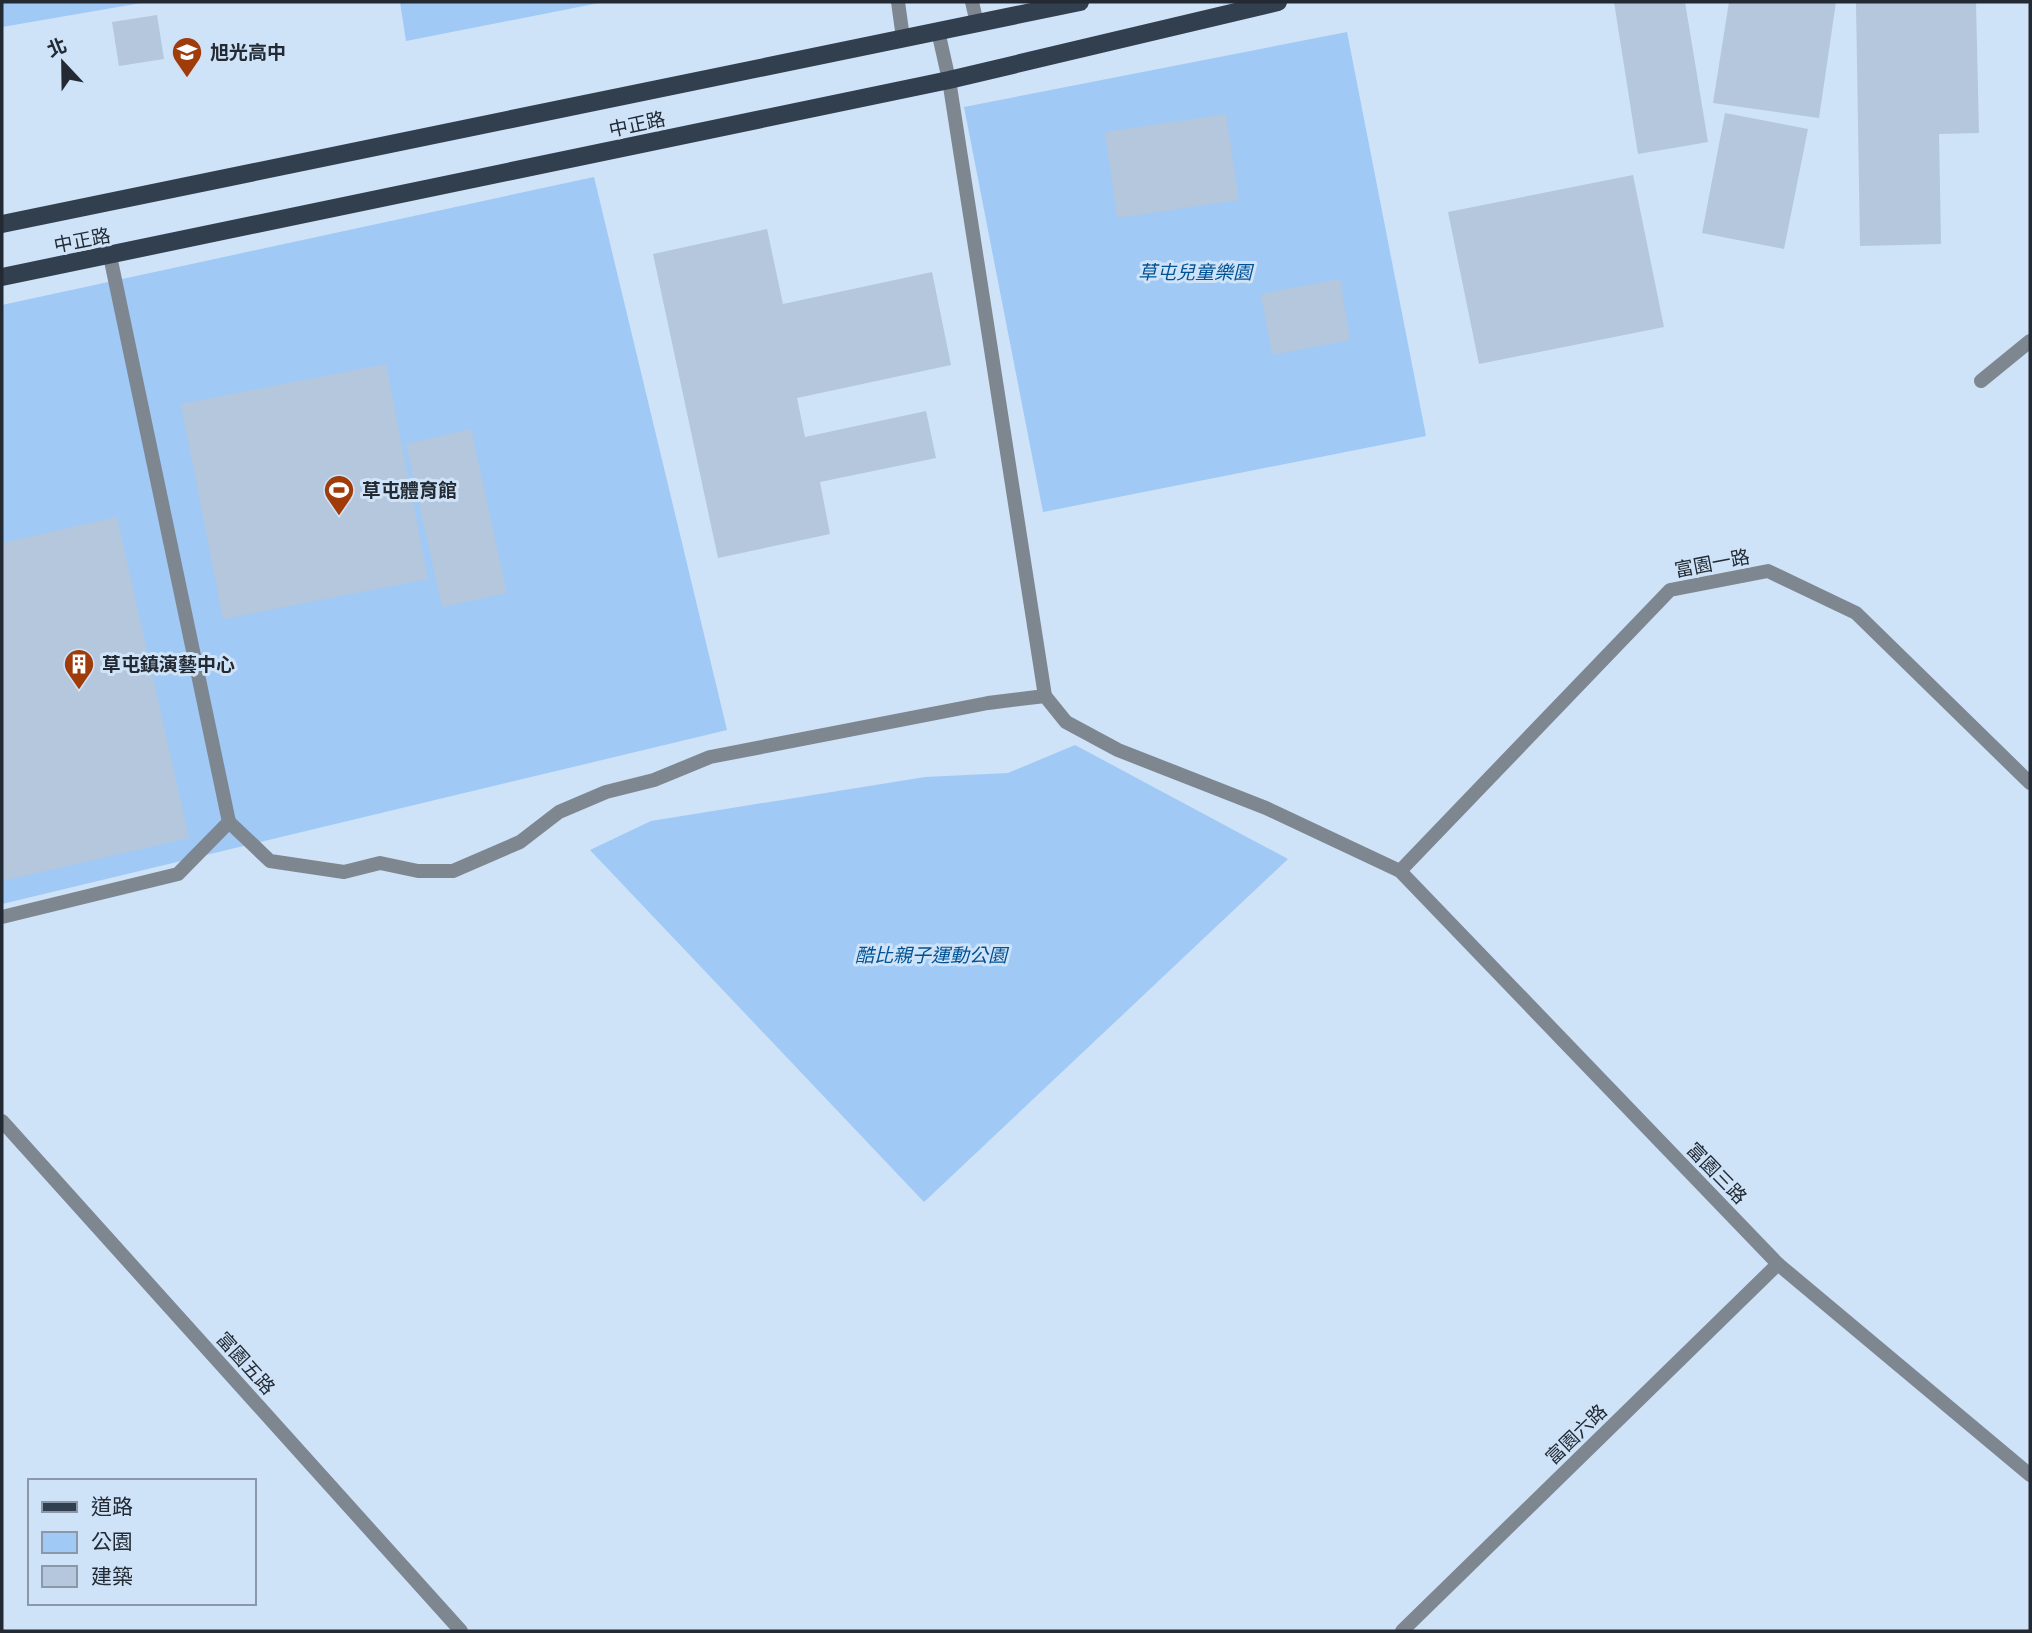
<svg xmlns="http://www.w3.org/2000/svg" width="2032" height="1633" font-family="'Source Serif 4','Noto Sans TC',serif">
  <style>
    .green { fill: #a0c9f6 }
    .building { fill: #b4c7dc }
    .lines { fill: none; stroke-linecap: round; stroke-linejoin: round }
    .service { stroke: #7e868f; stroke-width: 14 }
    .minor { stroke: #7e868f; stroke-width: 14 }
    .primary { stroke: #323f4e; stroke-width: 18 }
    .labels { text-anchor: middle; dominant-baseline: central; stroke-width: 6; stroke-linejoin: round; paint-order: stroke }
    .poi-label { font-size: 19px; font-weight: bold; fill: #232a33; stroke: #cee2f8; text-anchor: start }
    .street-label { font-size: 19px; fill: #232a33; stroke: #cee2f8 }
    .park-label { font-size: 19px; font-style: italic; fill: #005294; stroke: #cee2f8 }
  </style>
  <rect width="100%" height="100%" fill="#cee2f8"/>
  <g class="green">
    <path d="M2,2H147L2,27Z"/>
    <path d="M400,2H604L406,41Z"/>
    <path d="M1347,32L1426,436L1043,512L964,107Z"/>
    <path d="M594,177L727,730L2,904V305Z"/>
    <path d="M1075,745L1288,859L924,1202L590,850L651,821L925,777L1008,773Z"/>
  </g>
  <g class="building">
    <path d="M1614,2H1685L1708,142L1638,154Z"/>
    <path d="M1729,2H1836L1819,118L1713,103Z"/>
    <path d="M1856,2H1976L1979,133L1939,134L1941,244L1860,246Z"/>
    <path d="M157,15L164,59L119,66L112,22Z"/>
    <path d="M1725,113L1808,129L1784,249L1702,233Z"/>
    <path d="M1226,114L1239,200L1117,218L1105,132Z"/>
    <path d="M1633,175L1664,327L1479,364L1448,212Z"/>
    <path d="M767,229L783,304L932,272L951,365L797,398L805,437L926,411L936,458L820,482L830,534L718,558L653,254Z"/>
    <path d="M1340,279L1350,340L1272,355L1261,294Z"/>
    <path d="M386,364L428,579L223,619L181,404Z"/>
    <path d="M471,429L507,593L442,607L406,444Z"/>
    <path d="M117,517L189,838L2,881V543Z"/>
  </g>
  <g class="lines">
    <g class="service">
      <path d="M898,2L903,38"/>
      <path d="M972,2L977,23"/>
    </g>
    <g class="minor">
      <path d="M938,31L949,80L1045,696"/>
      <path d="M1981,381L2030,341"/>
      <path d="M229,822L270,861L344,872L380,863L418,871H453L520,842L559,812L606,792L654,780L710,757L988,703L1045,696L1066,722L1118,750L1266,808L1400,871L1778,1264L2030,1475"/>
      <path d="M1400,871L1670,590L1768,571L1856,613L2030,783"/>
      <path d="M2,917L178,874L229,822L110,256"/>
      <path d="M2,1121L461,1631"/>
      <path d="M1402,1631L1778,1264"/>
    </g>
    <g class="primary">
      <path d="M2,224L1080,2"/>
      <path d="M2,277L949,80L1278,2"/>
    </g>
  </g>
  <defs>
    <g id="school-pin" transform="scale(1.575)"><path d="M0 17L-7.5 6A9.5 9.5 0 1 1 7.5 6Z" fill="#a03b0a" stroke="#cee2f8"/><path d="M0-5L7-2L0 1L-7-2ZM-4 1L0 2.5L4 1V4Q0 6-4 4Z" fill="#fff"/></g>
    <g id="stadium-pin" transform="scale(1.575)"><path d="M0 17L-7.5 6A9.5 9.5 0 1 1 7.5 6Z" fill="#a03b0a" stroke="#cee2f8"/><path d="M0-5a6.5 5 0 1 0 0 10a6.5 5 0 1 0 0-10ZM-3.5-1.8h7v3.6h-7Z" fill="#fff"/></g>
    <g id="building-pin" transform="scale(1.575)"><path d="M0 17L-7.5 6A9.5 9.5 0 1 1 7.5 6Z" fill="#a03b0a" stroke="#cee2f8"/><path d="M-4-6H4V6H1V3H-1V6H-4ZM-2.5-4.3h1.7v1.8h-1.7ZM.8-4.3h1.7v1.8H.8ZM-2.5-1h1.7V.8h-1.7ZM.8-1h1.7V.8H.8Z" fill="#fff"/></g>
  </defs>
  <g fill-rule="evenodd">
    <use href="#school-pin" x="187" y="52"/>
    <use href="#stadium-pin" x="339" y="490"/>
    <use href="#building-pin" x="79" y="664"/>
  </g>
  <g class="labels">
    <g class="poi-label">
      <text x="210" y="52">旭光高中</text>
      <text x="362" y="490">草屯體育館</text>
      <text x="102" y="664">草屯鎮演藝中心</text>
    </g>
    <g class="street-label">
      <text transform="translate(637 124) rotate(-12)">中正路</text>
      <text transform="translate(82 240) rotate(-11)">中正路</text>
      <text transform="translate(1712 563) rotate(-11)">富園一路</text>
      <text transform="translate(1717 1173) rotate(46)">富園三路</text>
      <text transform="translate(246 1363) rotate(48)">富園五路</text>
      <text transform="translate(1576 1434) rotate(-44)">富園六路</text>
    </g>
    <g class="park-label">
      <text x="1195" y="272">草屯兒童樂園</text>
      <text x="931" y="955">酷比親子運動公園</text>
    </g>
  </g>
  <rect width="2032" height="1633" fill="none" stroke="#232a33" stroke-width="7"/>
  <rect x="28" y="1479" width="228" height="126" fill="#cee2f8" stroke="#8a98a9" stroke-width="2"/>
  <rect x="42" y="1502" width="35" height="10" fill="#323f4e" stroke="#8a98a9" stroke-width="2"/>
  <text x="91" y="1514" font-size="21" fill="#232a33">道路</text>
  <rect x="42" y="1532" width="35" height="21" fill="#a0c9f6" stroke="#8a98a9" stroke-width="2"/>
  <text x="91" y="1549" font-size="21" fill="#232a33">公園</text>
  <rect x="42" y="1566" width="35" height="21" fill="#b4c7dc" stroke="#8a98a9" stroke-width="2"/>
  <text x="91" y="1584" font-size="21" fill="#232a33">建築</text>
  <g transform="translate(63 63) rotate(338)" stroke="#cee2f8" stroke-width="5" paint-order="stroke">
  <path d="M0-5L12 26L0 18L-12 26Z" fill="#232a33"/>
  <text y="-10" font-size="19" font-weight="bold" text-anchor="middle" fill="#232a33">北</text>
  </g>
</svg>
